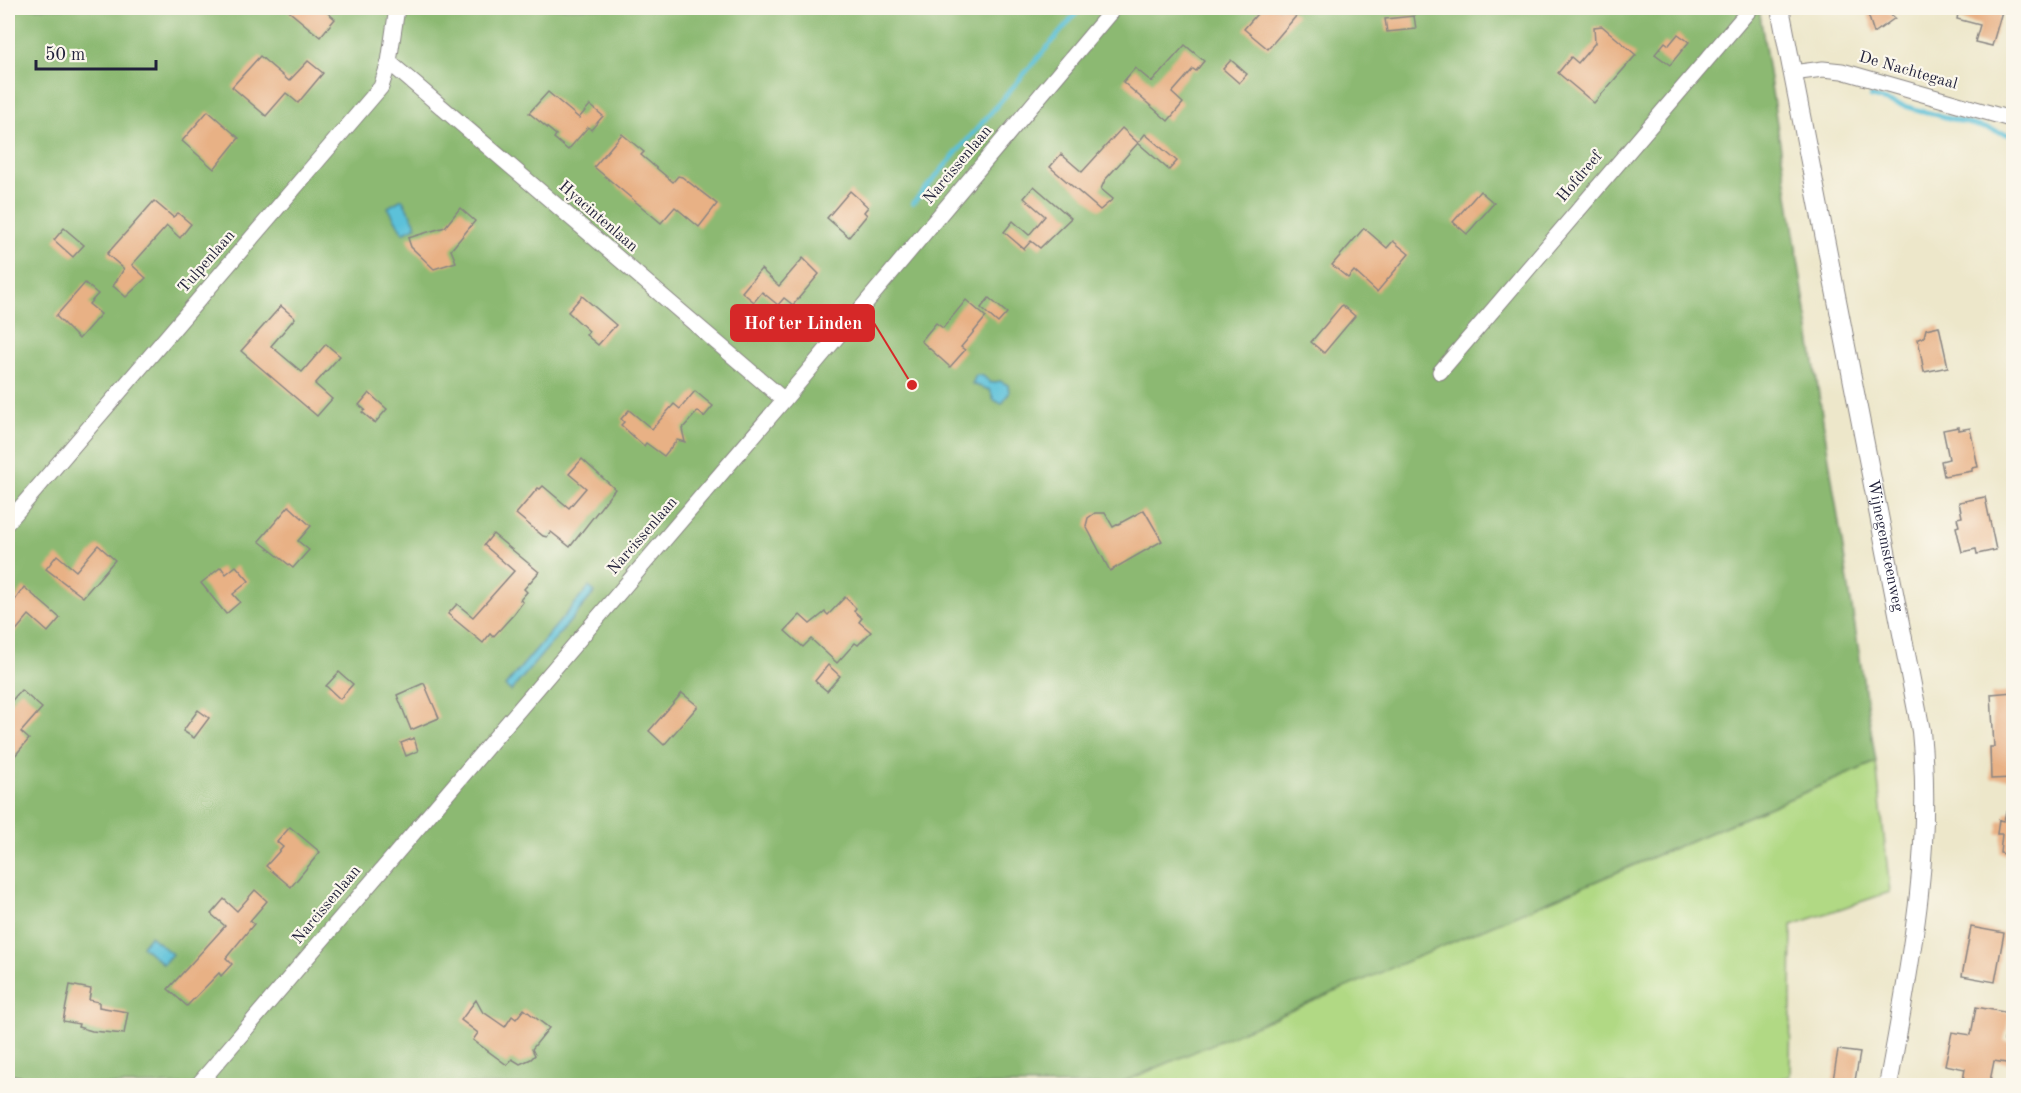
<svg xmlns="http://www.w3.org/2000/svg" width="2021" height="1093" font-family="'Old Standard TT',serif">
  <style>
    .green { fill: #b1d984; stroke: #6a7e60; stroke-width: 1.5 }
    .forest { fill: #8cb972; stroke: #576e56; stroke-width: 1.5 }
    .water { fill: #5bc1d9; stroke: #3e728a; stroke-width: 1.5 }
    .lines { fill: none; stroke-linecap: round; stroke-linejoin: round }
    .stream { stroke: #5bc1d9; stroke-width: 4.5 }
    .building { fill: #e8b185 }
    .minor-casing { stroke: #888482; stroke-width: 17 }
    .tertiary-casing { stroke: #888482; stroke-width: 20 }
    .minor { stroke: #fff; stroke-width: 15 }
    .tertiary { stroke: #fff; stroke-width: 18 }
    .labels { text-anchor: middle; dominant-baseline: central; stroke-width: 4.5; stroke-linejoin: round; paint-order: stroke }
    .street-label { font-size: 16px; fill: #22223b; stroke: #fbf7ec }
    .leader { fill: none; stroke: #d62828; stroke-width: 2 }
    .callout-dot { fill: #d62828; stroke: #fbf7ec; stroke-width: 2 }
    .callout { fill: #d62828; stroke: #d62828; stroke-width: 2 }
    .callout-label { font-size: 18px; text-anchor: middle; font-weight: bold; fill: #fff }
  </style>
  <rect width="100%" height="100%" fill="#fbf7ec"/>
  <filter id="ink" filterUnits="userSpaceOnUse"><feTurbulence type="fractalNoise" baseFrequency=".0167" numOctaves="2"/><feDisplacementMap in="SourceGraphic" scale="12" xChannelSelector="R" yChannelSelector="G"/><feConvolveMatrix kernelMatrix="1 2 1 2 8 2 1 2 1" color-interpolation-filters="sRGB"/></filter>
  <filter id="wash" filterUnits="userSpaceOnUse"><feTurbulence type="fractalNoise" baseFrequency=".008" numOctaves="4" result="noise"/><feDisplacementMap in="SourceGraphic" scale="24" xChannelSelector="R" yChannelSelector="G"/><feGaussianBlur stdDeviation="1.35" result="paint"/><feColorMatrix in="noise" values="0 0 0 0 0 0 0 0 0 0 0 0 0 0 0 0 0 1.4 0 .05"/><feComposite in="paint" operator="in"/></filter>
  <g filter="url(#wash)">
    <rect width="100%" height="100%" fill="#ede7ca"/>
    <path class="green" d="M1876,762L1890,892L1792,925L1790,1076L1760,1086L1116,1085Z"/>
    <path class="forest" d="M8,8H1759L1876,762L1116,1085H8Z"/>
    <g class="water">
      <path d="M402,199L417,226L403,233L388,207Z"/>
      <path d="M976,375L983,376L991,383L1000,381L1008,385L1009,393L1002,404L994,400L990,390L972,384Z"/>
      <path d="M589,587L595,592L511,691L505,686Z"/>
      <path d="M150,936L172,954L163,964L142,946Z"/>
    </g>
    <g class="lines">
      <g class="stream">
        <path d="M1871,97L2014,136"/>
        <path d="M913,203L1081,8"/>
      </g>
    </g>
    <g id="blocks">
      <g class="building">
        <path d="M285,8H322L335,19L320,37Z"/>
        <path d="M1262,8H1288L1297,15L1268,49L1244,29Z"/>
        <path d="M1866,8H1884L1895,18L1874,33Z"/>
        <path d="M1959,8H2003L1992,46L1975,42L1980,25L1957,19Z"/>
        <path d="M1414,16L1416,29L1387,32L1385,19Z"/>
        <path d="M1602,26L1636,55L1594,103L1558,73L1571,57L1578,63L1595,43L1594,27Z"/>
        <path d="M1678,34L1689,42L1670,65L1655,54L1665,42L1669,45Z"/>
        <path d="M1185,45L1204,61L1196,71L1193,69L1172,93L1183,103L1168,121L1123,82L1135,68L1152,82Z"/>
        <path d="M260,56L289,81L308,61L323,73L298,103L286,93L266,116L232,87Z"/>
        <path d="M1231,60L1247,74L1239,83L1223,69Z"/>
        <path d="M548,92L579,118L590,105L603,116L591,130L588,127L568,150L554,138L556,135L529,113Z"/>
        <path d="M208,111L239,138L214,169L182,141Z"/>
        <path d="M1122,128L1138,143L1145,134L1177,161L1169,170L1138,143L1105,180L1101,189L1113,199L1100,210L1050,167L1061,154L1082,172Z"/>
        <path d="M622,134L644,152L641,155L673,182L678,176L682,177L717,204L699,227L675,207L661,223L594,167Z"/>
        <path d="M1034,186L1071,218L1040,248L1031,241L1024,249L1004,232L1013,221L1029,235L1045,216L1024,198Z"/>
        <path d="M850,191L868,207L864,212L867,215L849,237L827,218Z"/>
        <path d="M1480,191L1494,203L1467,234L1453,222Z"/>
        <path d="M154,201L173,217L178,213L191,224L180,238L167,226L132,265L146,278L126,297L113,286L124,269L107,254Z"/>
        <path d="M460,208L475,221L451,250L456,262L434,269L411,247L408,238L445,227Z"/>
        <path d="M64,228L84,245L73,257L54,240Z"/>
        <path d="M1364,228L1387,248L1393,241L1409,254L1377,292L1354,271L1348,278L1332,265Z"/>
        <path d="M803,258L819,274L793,305L784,298L778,305L762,292L754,302L742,292L761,269L779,286Z"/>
        <path d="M85,283L98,294L89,304L101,314L79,339L56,316Z"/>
        <path d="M582,296L616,325L598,345L586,335L589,331L568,312Z"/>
        <path d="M989,298L1007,313L998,323L981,308Z"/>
        <path d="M966,300L986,317L961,347L965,350L950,367L921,341L936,323L943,328Z"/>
        <path d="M1342,305L1355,316L1324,353L1311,342Z"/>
        <path d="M281,306L295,318L271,346L302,372L326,344L340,356L315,384L332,399L317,416L241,351Z"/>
        <path d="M1939,326L1948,367L1924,372L1918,339L1924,337L1926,329Z"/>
        <path d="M695,391L713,406L704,417L698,411L682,429L685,442L677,440L664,456L646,443L644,446L621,425L624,422L621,419L629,410L652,429L674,404L680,409Z"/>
        <path d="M369,393L387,409L375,423L362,412L365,410L359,405Z"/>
        <path d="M1959,427V430L1970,428L1978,467L1972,468V471L1944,476L1941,461L1949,459L1943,430Z"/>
        <path d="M582,459L615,489L570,547L551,532L547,537L543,536L516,514L538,488L540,489L543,486L569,508L586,488L569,474Z"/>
        <path d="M1985,497L1996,550L1977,554L1976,549L1962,552L1956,527L1959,526L1957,518L1962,517L1959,502Z"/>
        <path d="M289,506L311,526L298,541L309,550L293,568L259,541Z"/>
        <path d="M1144,510L1162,541L1110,571L1086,526L1088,518L1095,513H1105L1113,527Z"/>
        <path d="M493,534L539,572L524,589L527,592L520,600L523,602L514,614L493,637L490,634L483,643L448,614L457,604L473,617L514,571L484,545Z"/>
        <path d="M98,545L115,560L83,597L46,569L57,555L76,571Z"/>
        <path d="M236,566L249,581L233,594L240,602L226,614L201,583L221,567L226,574Z"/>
        <path d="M24,587L60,618L48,632L29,615L8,640V610Z"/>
        <path d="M845,597L856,608L854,611L862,618L859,622L871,632L858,645L855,643L837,663L811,639L803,647L785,631L800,615L810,624L825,612L828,615Z"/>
        <path d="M828,665L840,676L827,691L815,681Z"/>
        <path d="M339,672L353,684L340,699L326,686Z"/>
        <path d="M424,683L439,718L411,730L397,695Z"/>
        <path d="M21,690L42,708L21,732L29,739L8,764V705Z"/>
        <path d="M2013,692V778L1991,779L1990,747H1994L1991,694Z"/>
        <path d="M682,693L698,706L664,745L649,731Z"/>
        <path d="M198,710L209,718L194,738L183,731Z"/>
        <path d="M414,738L418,751L406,756L401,743Z"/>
        <path d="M2006,812H2013V856L2000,853L2002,834H1997L1999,820L2004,821Z"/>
        <path d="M290,827L320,852L291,887L266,866L283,847L277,842Z"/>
        <path d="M255,890L267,901L250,921L254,924L226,958L232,964L221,976L219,973L187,1006L168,989L225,926L211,914L224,899L237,911Z"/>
        <path d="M1971,927L2004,933L1995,982L1962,976Z"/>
        <path d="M70,985L91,989L89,1000L99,1002V1007L128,1012L124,1034L92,1031L78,1027L79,1024L63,1021Z"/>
        <path d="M476,1000L482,1011L505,1027L512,1016L516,1019L524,1009L549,1028L532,1049L535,1055L531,1059L520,1064L512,1059L507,1065L473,1040L478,1033L461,1020Z"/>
        <path d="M1976,1007L2010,1013L2004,1041L2013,1043V1064L1994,1061L1989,1086H1962L1965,1069L1945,1065L1952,1032L1971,1035Z"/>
        <path d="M1838,1050L1860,1053L1854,1086H1832Z"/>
      </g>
    </g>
  </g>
  <g filter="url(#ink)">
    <use href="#blocks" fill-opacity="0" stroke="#888482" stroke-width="1.5"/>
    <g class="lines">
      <g class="minor-casing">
        <g id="minor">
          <path d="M389,62L784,400"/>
          <path d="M1792,73L1823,69L1842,71L2014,120"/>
          <path d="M1440,372L1751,8"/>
          <path d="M8,522L381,87L389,62L397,8"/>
          <path d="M8,1084L20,1086"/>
          <path d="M197,1086L784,400L1114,8"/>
        </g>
      </g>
      <g class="tertiary-casing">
        <g id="tertiary">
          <path id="s1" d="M1780,8L1921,731C1933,855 1910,964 1888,1086"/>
        </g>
      </g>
      <use href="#minor" class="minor"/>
      <use href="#tertiary" class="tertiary"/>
    </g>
  </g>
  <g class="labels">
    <g class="street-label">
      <text transform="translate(1908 71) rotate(16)">De Nachtegaal</text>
      <text transform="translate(958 165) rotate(-50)">Narcissenlaan</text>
      <text transform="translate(1580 177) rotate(-50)">Hofdreef</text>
      <text transform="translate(598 217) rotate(41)">Hyacintenlaan</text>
      <text transform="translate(207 262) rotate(-49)">Tulpenlaan</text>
      <text transform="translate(643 536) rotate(-49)">Narcissenlaan</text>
      <text stroke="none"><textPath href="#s1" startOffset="548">Wijnegemsteenweg</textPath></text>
      <text transform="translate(327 905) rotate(-50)">Narcissenlaan</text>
    </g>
  </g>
  <path class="leader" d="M912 385L874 323"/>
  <circle class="callout-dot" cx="912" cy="385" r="6"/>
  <rect class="callout" x="731" y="305" width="143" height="36" rx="6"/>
  <g class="callout-label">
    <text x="803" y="329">Hof ter Linden</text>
  </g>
  <rect width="2021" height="1093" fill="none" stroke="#fbf7ec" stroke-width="30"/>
  <path d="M36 60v9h120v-9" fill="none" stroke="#22223b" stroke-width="3"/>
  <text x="45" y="60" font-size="18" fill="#22223b" stroke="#fbf7ec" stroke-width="4.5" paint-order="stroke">50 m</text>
</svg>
